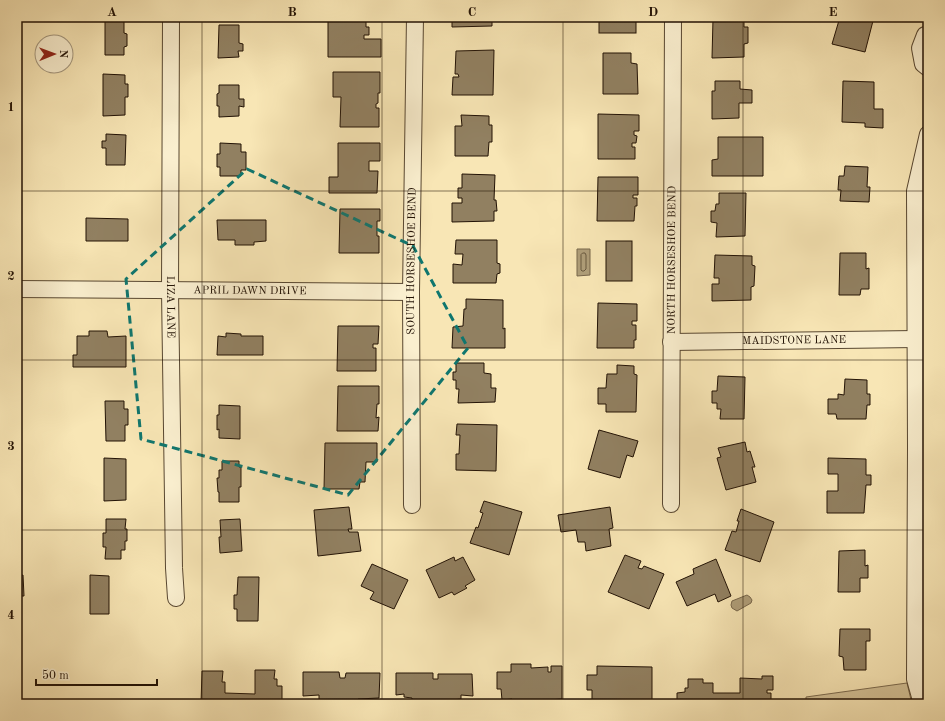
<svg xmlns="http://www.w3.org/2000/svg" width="945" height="721" font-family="'Old Standard TT',serif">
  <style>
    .green { fill: #d4c297; stroke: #7b6a4e }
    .water { fill: #af9e79; stroke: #77664b }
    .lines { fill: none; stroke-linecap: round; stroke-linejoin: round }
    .shore { stroke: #68583f; stroke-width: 1 }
    .building { fill: #918061; stroke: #221205 }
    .street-casing { stroke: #584731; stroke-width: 18 }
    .street { stroke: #faefcf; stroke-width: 16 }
    .marked { fill: none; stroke: #0f766e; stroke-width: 3; stroke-dasharray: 8 5; stroke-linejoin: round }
    .grid { fill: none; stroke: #221205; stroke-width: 1; stroke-opacity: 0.55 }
    .labels { text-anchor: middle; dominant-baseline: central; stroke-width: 3; stroke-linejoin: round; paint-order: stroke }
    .street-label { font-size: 11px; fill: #221205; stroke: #faefcf }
    .neatline { fill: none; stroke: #221205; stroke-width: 1.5 }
    .grid-label { font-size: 13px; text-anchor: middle; font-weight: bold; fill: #221205 }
  </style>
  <rect width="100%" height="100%" fill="#f8e6b5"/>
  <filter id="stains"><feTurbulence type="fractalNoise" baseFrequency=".005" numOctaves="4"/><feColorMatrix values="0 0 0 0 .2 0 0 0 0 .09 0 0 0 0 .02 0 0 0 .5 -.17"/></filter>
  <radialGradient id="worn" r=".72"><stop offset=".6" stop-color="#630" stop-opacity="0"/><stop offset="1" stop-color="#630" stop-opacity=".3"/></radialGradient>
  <path class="green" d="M907,683L912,704H806V697Z"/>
  <g class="water">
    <path d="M577,249H590V275L577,276Z"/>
    <path d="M747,595L750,597L752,600L751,603L737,611L732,608L731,605L732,601Z"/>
  </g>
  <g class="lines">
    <path class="shore" d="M583,253H585L586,255V269L584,271H582L581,270V255Z"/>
  </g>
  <g class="building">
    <path d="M328,17H366V27H369V35H364V39H381V57H328Z"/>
    <path d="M452,17H492V26L452,27Z"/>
    <rect x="599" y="17" width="37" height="16"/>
    <path d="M840,17H874L865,52L832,44Z"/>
    <path d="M713,19H744V27H748V43L744,44V57L712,58Z"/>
    <path d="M105,20H124V33L127,34V46L124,47V55H105Z"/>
    <path d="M219,25H239V43L243,44V51H238L239,57L218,58Z"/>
    <path d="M494,50L493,95H452L453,77H459L458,74H455L456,51Z"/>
    <path d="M603,53H631V63L637,64L638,94H603Z"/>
    <path d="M333,72H380V93H378V103L376,104V108H379V127H340L341,97H333Z"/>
    <path d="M103,74L125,75V84H128V97H125V115L103,116Z"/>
    <path d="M715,81H740V89L752,90V103H739V118L712,119V91H715Z"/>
    <path d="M843,81L874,82V109H883V128L865,127V123L842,122Z"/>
    <path d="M219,85H239V99H244V107L239,106V116L219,117V106H217V94L219,93Z"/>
    <path d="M598,114L639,115V131H634V135L637,136L636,143H632V147H635V159H598Z"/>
    <path d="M461,115L489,116V125H492V142H489L488,156H455V126H462Z"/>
    <path d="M106,134L126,135L125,165H106V148H102V141H106Z"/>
    <path d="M718,137H763V176H712V160L718,159Z"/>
    <path d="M220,143L241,144V152H246V170H241V176H220V167H217V154H220Z"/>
    <path d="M338,143H380V161H369V171H378L377,193H329V177H338Z"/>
    <path d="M845,166L868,167L867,187H870L869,202L840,201L841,190H838L839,176H844Z"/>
    <path d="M462,174L495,175L494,200H496L497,211H494V221L452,222V203H462V198H458V188H462Z"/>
    <path d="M598,177H638V195H633V198H637V206H635L634,221H597Z"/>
    <path d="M719,193H746L745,236L716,237L717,223L711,222V211H715L716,204H719Z"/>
    <path d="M340,209H380V221H377V236H379V253H339Z"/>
    <path d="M86,218L128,219V241H86Z"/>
    <path d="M217,220H266V241L254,242V245H235V240H218Z"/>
    <path d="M456,240H497V263L500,264V273L497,274L496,283H453V264L462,265L463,254H455Z"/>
    <rect x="606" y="241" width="26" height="40"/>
    <path d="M840,253H866V269L869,268V289H861L860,295H839Z"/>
    <path d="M715,255L752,256V265L755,266L754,286L751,287V300L712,301V284H719V278H714Z"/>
    <path d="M466,299L503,300V329L505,328V348H452L453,327L463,326L464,309H466Z"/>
    <path d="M598,303L637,304V321H632V325H636V340H634V348H597Z"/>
    <path d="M338,326H379L378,344H373V348H376V371H337Z"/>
    <path d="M89,331H107L108,337L126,336V367H73V355H77V336H89Z"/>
    <path d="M226,333L241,334V336H263V355H217L218,336L226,337Z"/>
    <path d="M456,363H484V373L491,374V388H496L495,402L458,403L459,389H456V380H453V372H456Z"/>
    <path d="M617,365L634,366V374L637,375L636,412H606V404H598V388H606L607,374H617Z"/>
    <path d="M718,376L745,377L744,419H720L721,409H717V403H712V391H717Z"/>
    <path d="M845,379L867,380V394H870V405H867L866,419H837L836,414H828V399H838V394L844,395Z"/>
    <path d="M338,386H379V404H377L376,418L379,417L378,431H337Z"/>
    <path d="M105,401H124V409H128V425H125V441H106Z"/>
    <path d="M219,405L240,406V439L219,438V429L217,430V415H219Z"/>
    <path d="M457,424L497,425L496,471L456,470V454H459L460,435H456Z"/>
    <path d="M599,430L638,441L633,457L627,455L620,478L588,469Z"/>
    <path d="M745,442L747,452L750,451L755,467H752L756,482L726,490L717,458L721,457L718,448Z"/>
    <path d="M325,443H377V462H366L365,482H360L359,489H324Z"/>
    <path d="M104,458L126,459V500L104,501Z"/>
    <path d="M828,458L866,459V475H871V485H866L864,513H827V491H838V474H828Z"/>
    <path d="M222,461H239V467H241V487H239V502H219V492H218L217,478H219V470H222Z"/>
    <path d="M484,501L522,512L509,555L470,543L476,527L478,528L483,513L480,512Z"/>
    <path d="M349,507L352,529H348L349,532H358L361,551L318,556L314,510Z"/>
    <path d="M610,507L613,528L609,529L611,546L586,551L585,542H578L576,530L561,532L558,515Z"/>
    <path d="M741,509L774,522L760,562L725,550L732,531L736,532L739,521H737Z"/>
    <path d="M106,519H126L125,529H127V541H125V550H121V559H105L106,547H103V533H106Z"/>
    <path d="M240,519L242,551L220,553L219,537H221L220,520Z"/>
    <path d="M865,550V566L868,565V578H860V592H838L839,551Z"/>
    <path d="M625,555L641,561L638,568L642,569L644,566L664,574L649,609L608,592Z"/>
    <path d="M454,557L455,561L463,557L475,580L465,586L467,588L454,595L452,592L439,598L426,570Z"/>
    <path d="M716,559L731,596L718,602L715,594L687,606L676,582L694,574L693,569Z"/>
    <path d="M372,564L408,580L394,609L370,599L374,592L361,586Z"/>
    <path d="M23,575L24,596H17V576Z"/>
    <path d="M90,575L109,576V614H90Z"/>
    <path d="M238,577H259L258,621H237V609H234V595H237Z"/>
    <path d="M840,629H870V641H866V670H844L843,657L839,656Z"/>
    <path d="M511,664H531V668L548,667V672H551V666H562V699L548,700V704H512V699L502,700L501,689H497V672H511Z"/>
    <path d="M597,666L652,667V701H638V704H602V701H592V690H587V675H597Z"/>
    <path d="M255,670H275L274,679H277V686H282V702H277V704H201L202,671H223L222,682H225V693L255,694Z"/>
    <path d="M303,672H339L340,678H345L346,673H380L379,698L358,699V704H319V695L303,696Z"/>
    <path d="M396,673H433V679H438V674H472L473,696L461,695V699L451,700V704H412V698L404,697V694L396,695Z"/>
    <path d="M762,676H773V690H767V693H771V704H677V693L685,692V688H688V679H703V683H713V693H740V678L762,679Z"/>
  </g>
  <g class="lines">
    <g class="street-casing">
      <g id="street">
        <path id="s1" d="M171,17L170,291L174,568L176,598"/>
        <path d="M928,34L925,35L920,48L923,64L928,68"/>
        <path id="s2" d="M17,289L411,292"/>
        <path id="s3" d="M671,342L916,339"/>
        <path id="s4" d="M671,504L673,17"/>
        <path id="s5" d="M412,505L411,292L415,17"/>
        <path d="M922,704L915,679L916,447L915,191L928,134"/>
      </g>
    </g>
    <use href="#street" class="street"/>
  </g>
  <path class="marked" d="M247,169L413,246L468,348L348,495L141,439L126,279Z"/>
  <path class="grid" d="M202,17V704M382,17V704M563,17V704M743,17V704M17,191H928M17,360H928M17,530H928"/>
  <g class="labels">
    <g class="street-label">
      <text stroke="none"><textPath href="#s4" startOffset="244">NORTH HORSESHOE BEND</textPath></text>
      <text stroke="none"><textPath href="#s5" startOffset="244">SOUTH HORSESHOE BEND</textPath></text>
      <text stroke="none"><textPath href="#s2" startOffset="233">APRIL DAWN DRIVE</textPath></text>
      <text stroke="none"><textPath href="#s1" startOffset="290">LIZA LANE</textPath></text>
      <text stroke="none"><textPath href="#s3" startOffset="123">MAIDSTONE LANE</textPath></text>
    </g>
  </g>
  <rect width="945" height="721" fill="none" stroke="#f8e6b5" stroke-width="44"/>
  <g transform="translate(54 54) rotate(89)"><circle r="19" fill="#faefcf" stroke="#a4977e"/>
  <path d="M0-3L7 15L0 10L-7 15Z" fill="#8f2418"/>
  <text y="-6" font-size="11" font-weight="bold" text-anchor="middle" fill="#221205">N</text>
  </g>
  <path d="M36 679v6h121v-6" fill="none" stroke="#221205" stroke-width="2"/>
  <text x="42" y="679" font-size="12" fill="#221205" stroke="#faefcf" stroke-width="3" paint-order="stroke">50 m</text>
  <rect x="22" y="22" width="901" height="677" class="neatline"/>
  <g class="grid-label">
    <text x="112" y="16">A</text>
    <text x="292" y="16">B</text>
    <text x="472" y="16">C</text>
    <text x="653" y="16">D</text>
    <text x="833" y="16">E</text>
    <text x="11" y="111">1</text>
    <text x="11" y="280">2</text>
    <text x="11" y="450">3</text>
    <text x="11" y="619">4</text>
  </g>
  <rect width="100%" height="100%" filter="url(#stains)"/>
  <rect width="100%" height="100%" fill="url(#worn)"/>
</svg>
